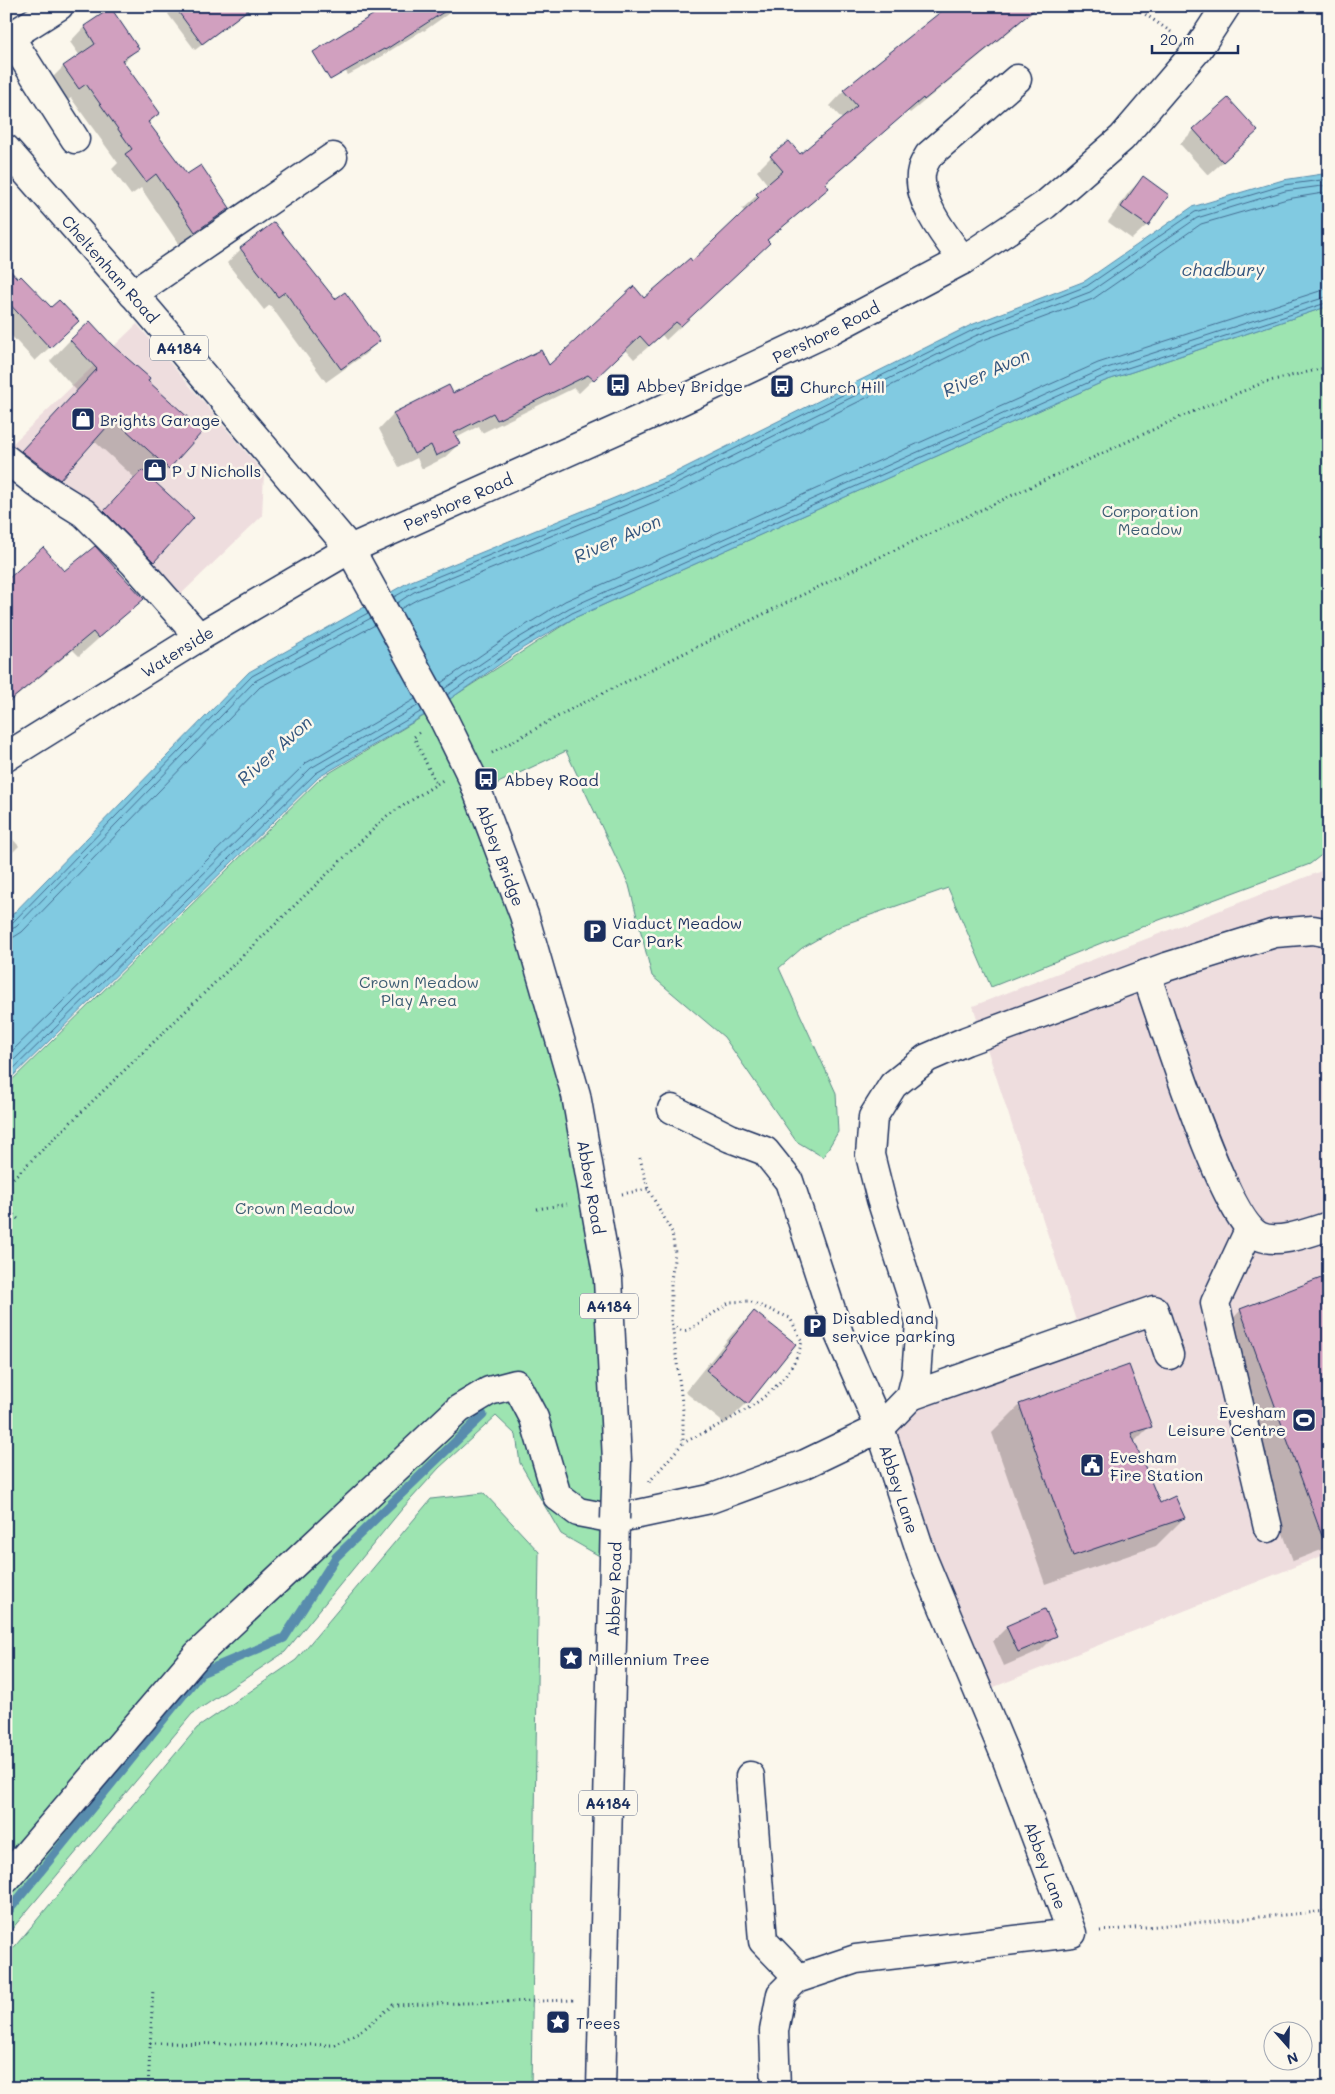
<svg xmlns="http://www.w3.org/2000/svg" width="1335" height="2094" font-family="Mali,sans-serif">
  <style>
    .built { fill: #eeddde }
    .green { fill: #9de4b1; stroke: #5c8a88 }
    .water { fill: #81cae1; stroke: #588cad }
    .shadow { fill: #0003 }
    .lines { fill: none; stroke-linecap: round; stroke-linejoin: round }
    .shore { stroke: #446d92; stroke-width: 1 }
    .stream { stroke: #588cad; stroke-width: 9 }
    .building { fill: #d1a0bf; stroke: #1b2f5e }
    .minor-casing { stroke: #1b2f5e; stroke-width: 31 }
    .major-casing { stroke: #1b2f5e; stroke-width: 31 }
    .path { stroke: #1b2f5e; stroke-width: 3; stroke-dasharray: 1 4; stroke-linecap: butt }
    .minor { stroke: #fbf7ec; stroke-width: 28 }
    .major { stroke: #fbf7ec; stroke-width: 28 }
    .major-bridge-casing { stroke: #1b2f5e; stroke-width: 31; stroke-linecap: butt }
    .major-bridge { stroke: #fbf7ec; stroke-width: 28 }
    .labels { text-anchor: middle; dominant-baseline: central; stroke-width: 5; stroke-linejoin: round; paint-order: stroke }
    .shield { fill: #fbf7ec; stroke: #5e6b89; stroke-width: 1 }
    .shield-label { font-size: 15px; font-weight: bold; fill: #1b2f5e }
    .street-label { font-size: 16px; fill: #1b2f5e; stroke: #fbf7ec }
    .poi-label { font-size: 16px; fill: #1b2f5e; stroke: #fbf7ec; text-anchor: start }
    .park-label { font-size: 16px; fill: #3c5c73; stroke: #fbf7ec }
    .water-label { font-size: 18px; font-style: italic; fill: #34567f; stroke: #fbf7ec }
  </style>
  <rect width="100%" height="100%" fill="#fbf7ec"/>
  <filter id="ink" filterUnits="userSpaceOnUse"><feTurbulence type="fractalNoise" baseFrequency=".02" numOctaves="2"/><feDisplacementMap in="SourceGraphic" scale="10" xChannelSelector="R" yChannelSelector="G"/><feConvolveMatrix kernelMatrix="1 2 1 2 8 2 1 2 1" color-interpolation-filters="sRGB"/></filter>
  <g filter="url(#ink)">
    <g class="built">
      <path d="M137,324L264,473L262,516L178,597L6,450Z"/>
      <path d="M1329,868V1553L979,1693L880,1428L911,1396L1080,1333L973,1006Z"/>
    </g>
    <g class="green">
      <path d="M1329,306V849L1310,864L1154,922L991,987L948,888L842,925L802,948L779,968L836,1093L838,1132L823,1157L796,1141L724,1037L652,976L629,885L566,751L494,785L445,702L574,618L1105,381Z"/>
      <path d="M432,711L512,885L571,1096L605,1309L610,1562L561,1534L520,1463L516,1435L496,1416L439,1468L402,1509L285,1652L192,1714L6,1936V1086L321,778Z"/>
      <path d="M484,1493L539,1552L531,2088H6V1957L197,1728L296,1660L431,1499Z"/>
    </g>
    <path class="water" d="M1329,173V306L1105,381L574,618L523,648L440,706L319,777L6,1083V921L249,672L409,582L668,476L971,325L1085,281L1192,207L1283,180Z"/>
    <g class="shadow">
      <path d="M6,6H19L6,13Z"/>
      <path d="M175,6H254L195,50L168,14Z"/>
      <path d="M391,6H459L424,31L423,30L369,64L348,75L331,49Z"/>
      <path d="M111,10L137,49L123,63L159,113L148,124L187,176L229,208L214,222L180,246L141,188L131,195L112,169L118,163L71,98L64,103L49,81L63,67L80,56L70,42L84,27Z"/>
      <path d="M1032,11L1017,25L910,113L908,111L824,184L827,188L813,202L766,241L754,258L666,340L662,335L634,359L625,349L579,393L574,388L482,433L479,426L456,438L459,444L444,458L422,469L417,458L399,467L379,429L393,414L448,387L452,395L549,368L691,263L745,212L742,209L768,185L757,171L771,157L800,156L843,120L830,106L844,91Z"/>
      <path d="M1194,130L1242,145L1208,175L1180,144Z"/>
      <path d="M1143,178L1147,225L1132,239L1108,222L1129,192Z"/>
      <path d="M241,249L335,301L379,341L364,355L326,382L270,305L264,310L227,263Z"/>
      <path d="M6,268L63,335L35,361L6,330Z"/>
      <path d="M70,340L146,381L168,468L154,483L192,518L132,582L103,553L101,555L143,599L79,656L73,650L6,705V577L9,580L64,573L96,546L84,533L135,478L93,440L38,500L6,467L77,391L50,361Z"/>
      <path d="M6,832L19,846L6,859Z"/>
      <path d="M1329,1276V1547L1293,1561L1213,1339L1241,1310Z"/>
      <path d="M754,1312L747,1403L725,1424L685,1392L732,1334Z"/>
      <path d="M1020,1405L1150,1426L1133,1443L1159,1505L1184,1518L1156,1546L1045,1584L992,1433Z"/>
      <path d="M1007,1627L1056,1635L1041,1650L1004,1666L993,1641Z"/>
    </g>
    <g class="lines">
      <g class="shore">
        <path d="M394,597L412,587L670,481L973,330L1087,286L1195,212L1284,185L1329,179"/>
        <path d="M397,603L414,592L673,486L975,336L1090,292L1197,218L1285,191L1329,185"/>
        <path d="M400,609L418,599L676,493L978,342L1093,299L1201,224L1287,199L1329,192"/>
        <path d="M441,683L513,633L565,601L1098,363L1329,288"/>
        <path d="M444,689L517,639L569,608L1101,370L1329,296"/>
        <path d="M447,695L521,644L572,613L1103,376L1329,302"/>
        <path d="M6,925L12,923L252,676L368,613"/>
        <path d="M6,931L16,927L255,681L371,618"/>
        <path d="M6,938L14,937L22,932L260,687L375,625"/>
        <path d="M6,1057L306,763L415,699"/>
        <path d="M6,1068L311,768L419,705"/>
        <path d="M6,1076L316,773L422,711"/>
      </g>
      <g class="stream">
        <path d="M1326,849H1329"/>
        <path d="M6,1914L201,1673L284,1638L336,1557L483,1415"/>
      </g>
    </g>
    <g class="building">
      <path d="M174,6H253L202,44Z"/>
      <path d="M387,6H453L385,50L384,49L330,80L313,52Z"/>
      <path d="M948,6H1039L924,100L923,98L825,183L829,188L767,240L770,243L681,326L676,322L649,346L640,336L594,380L588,375L497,420L493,413L454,433L460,444L436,456L431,445L414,454L393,413L449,385L453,393L541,350L549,365L634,286L644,298L690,258L692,261L759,197L756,194L783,171L770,156L789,141L800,154L857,106L843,90Z"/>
      <path d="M111,8L139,49L122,60L160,113L148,122L187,174L201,165L230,208L195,232L156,174L146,182L125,154L132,149L86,84L79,89L63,66L95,44L84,26Z"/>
      <path d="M1228,98L1258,131L1223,162L1193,129Z"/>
      <path d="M1143,176L1169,195L1148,226L1121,207Z"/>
      <path d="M274,222L335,299L345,292L380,341L341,369L285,292L278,297L240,248Z"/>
      <path d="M6,266L18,279L21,276L51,307L59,300L79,321L50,348L6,300Z"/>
      <path d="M90,321L112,345L150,378L148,381L203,431L169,469L114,419L60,480L21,451L97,369L70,340Z"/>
      <path d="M142,470L194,518L154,562L104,511Z"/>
      <path d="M95,546L144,599L98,638L93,632L6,704V581L43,547L64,571Z"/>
      <path d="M1329,1275V1546L1326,1547L1240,1309Z"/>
      <path d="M754,1311L796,1344L748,1404L706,1370Z"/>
      <path d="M1129,1365L1152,1427L1131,1433L1160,1503L1175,1496L1185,1518L1073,1556L1019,1404Z"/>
      <path d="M1045,1609L1057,1636L1018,1652L1006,1626Z"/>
    </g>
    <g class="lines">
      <g class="minor-casing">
        <g id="minor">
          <path d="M6,35L10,37L75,139"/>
          <path d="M10,37L59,6"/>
          <path d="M963,260C947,239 914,198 922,169C923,165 926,160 929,155L1017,79"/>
          <path d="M133,294L333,157"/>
          <path d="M6,459L42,487L84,513L133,562L199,637"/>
          <path d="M1146,974C1163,1021 1223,1218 1259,1236C1278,1245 1310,1232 1329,1226"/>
          <path id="s1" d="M672,1109L730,1138L765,1151L789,1181L839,1334L880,1428L923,1559L1005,1755L1072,1933L856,1959L796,1979L781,1994L774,2031L776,2088"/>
          <path d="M1249,1230L1215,1303L1268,1528"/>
          <path d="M911,1396L1154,1310L1169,1355"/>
          <path d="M750,1776L763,1941L791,1970L796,1979"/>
          <path d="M6,1879L197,1655L459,1409L489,1391L516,1384L534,1418L557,1496L578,1512L615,1519L710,1499L805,1464L880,1428L911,1396L916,1376L920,1322L881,1199L870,1155L873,1117L893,1085L927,1058L966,1041L1166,967L1275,933L1313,930L1329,933"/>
        </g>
      </g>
      <g class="major-casing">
        <g id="major">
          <path id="s2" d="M6,149L150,313L350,549L443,718"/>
          <path id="s3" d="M6,757L199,637L350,549L661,410L827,332L963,260L1045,205L1122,138L1198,49L1226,6"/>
          <path id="s4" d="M601,2088L615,1519"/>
        </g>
      </g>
      <g class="path">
        <path d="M1133,6L1174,34"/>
        <path d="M419,733L414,737L436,784"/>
        <path d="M492,753L573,708L865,564L1180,417L1265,382L1329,367"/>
        <path d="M640,1158L648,1189L672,1232L675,1253L671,1280V1324L682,1331L689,1330L730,1302L749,1301L790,1318L802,1341C789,1396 728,1420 683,1443"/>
        <path d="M6,1185L387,816L443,780"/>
        <path d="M622,1194L648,1189"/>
        <path d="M6,1208L20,1221"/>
        <path d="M537,1209L567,1204"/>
        <path d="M649,1482L683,1443V1410L672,1324"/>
        <path d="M1100,1931L1329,1911"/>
        <path d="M150,2043L335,2045L364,2029L393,2005L575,2000"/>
        <path d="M148,2088L153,1989"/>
      </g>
      <use href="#minor" class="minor"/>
      <use href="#major" class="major"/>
      <g class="major-bridge-casing">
        <g id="major-bridge">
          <path id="s5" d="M443,718L472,777L524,915L576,1095L608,1279L617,1461L615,1519"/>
        </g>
      </g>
      <use href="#major-bridge" class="major-bridge"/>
    </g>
  </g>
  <defs>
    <g id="bus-square" transform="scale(1.25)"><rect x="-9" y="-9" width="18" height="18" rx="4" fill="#1b2f5e" stroke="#fbf7ec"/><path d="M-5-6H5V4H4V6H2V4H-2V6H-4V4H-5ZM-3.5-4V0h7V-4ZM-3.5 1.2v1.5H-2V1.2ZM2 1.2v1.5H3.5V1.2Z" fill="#fff"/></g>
    <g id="shop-square" transform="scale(1.25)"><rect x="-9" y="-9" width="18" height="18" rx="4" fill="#1b2f5e" stroke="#fbf7ec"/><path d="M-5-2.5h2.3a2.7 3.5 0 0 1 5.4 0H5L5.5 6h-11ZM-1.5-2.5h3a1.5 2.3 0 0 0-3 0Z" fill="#fff"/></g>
    <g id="parking-square" transform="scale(1.25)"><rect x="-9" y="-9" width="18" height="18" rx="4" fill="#1b2f5e" stroke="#fbf7ec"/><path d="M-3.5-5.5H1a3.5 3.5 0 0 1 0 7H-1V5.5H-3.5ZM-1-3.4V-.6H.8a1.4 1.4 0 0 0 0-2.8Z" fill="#fff"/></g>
    <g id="stadium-square" transform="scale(1.25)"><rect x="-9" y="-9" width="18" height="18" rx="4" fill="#1b2f5e" stroke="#fbf7ec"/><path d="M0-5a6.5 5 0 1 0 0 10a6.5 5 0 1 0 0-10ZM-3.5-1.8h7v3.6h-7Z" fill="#fff"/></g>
    <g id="civic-square" transform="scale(1.25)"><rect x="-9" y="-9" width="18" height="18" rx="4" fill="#1b2f5e" stroke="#fbf7ec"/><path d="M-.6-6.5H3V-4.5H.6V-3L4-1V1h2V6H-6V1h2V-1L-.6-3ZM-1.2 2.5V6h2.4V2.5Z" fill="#fff"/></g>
    <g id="sight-square" transform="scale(1.25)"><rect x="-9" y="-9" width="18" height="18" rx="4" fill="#1b2f5e" stroke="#fbf7ec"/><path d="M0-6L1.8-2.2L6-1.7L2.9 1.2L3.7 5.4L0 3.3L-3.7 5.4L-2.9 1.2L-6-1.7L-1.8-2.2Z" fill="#fff"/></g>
  </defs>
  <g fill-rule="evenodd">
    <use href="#bus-square" x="618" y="385"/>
    <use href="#bus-square" x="782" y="386"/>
    <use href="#shop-square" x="83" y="419"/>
    <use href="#shop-square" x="155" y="470"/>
    <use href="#bus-square" x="486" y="779"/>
    <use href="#parking-square" x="595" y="931"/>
    <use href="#parking-square" x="815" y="1326"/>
    <use href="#stadium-square" x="1304" y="1420"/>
    <use href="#civic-square" x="1092" y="1465"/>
    <use href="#sight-square" x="571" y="1658"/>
    <use href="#sight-square" x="558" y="2022"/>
  </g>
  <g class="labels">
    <g class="shield">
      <rect x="150" y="335.5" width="58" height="25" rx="4"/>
      <rect x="580" y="1293.5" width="58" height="25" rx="4"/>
      <rect x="579" y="1790.5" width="58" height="25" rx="4"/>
    </g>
    <g class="shield-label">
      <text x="179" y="348">A4184</text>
      <text x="609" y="1306">A4184</text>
      <text x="608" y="1803">A4184</text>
    </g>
    <g class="street-label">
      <text stroke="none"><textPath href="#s2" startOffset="159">Cheltenham Road</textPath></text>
      <text stroke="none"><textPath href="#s3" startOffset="925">Pershore Road</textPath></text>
      <text stroke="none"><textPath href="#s3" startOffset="520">Pershore Road</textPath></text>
      <text stroke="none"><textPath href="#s3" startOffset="201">Waterside</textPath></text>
      <text stroke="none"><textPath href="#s5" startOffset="149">Abbey Bridge</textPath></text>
      <text stroke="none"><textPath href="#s5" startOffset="494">Abbey Road</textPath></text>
      <text stroke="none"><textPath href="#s1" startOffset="468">Abbey Lane</textPath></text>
      <text stroke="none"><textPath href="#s4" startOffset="499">Abbey Road</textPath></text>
      <text stroke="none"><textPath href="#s1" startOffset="872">Abbey Lane</textPath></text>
    </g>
    <g class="poi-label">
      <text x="636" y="385">Abbey Bridge</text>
      <text x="800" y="386">Church Hill</text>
      <text x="100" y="419">Brights Garage</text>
      <text x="172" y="470">P J Nicholls</text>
      <text x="504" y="779">Abbey Road</text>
      <text x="612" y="922">Viaduct Meadow<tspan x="612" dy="18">Car Park</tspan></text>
      <text x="832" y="1317">Disabled and<tspan x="832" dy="18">service parking</tspan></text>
      <text x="1286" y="1411" text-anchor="end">Evesham<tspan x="1286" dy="18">Leisure Centre</tspan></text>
      <text x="1110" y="1456">Evesham<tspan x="1110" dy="18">Fire Station</tspan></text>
      <text x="588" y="1658">Millennium Tree</text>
      <text x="576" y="2022">Trees</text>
    </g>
    <g class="park-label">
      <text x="1150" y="510">Corporation<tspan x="1150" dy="18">Meadow</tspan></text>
      <text x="419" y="981">Crown Meadow<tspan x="419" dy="18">Play Area</tspan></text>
      <text x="295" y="1207">Crown Meadow</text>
    </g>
    <g class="water-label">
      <text x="1223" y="269">chadbury</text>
      <text transform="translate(986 372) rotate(-24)">River Avon</text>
      <text transform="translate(617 538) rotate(-24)">River Avon</text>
      <text transform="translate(274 750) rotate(-42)">River Avon</text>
    </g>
  </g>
  <rect width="1335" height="2094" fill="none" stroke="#fbf7ec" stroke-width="25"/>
  <rect x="12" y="12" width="1310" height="2069" fill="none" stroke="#1b2f5e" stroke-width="2" filter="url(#ink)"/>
  <g transform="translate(1288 2046) rotate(160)"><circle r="24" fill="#fbf7ec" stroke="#a1a7b3"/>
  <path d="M0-4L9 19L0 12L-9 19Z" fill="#1b2f5e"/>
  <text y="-8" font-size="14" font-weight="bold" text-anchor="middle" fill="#1b2f5e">N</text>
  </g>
  <path d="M1152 45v8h86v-8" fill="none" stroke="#1b2f5e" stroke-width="2.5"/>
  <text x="1160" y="45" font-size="15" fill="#1b2f5e" stroke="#fbf7ec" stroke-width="4" paint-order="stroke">20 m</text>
</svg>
